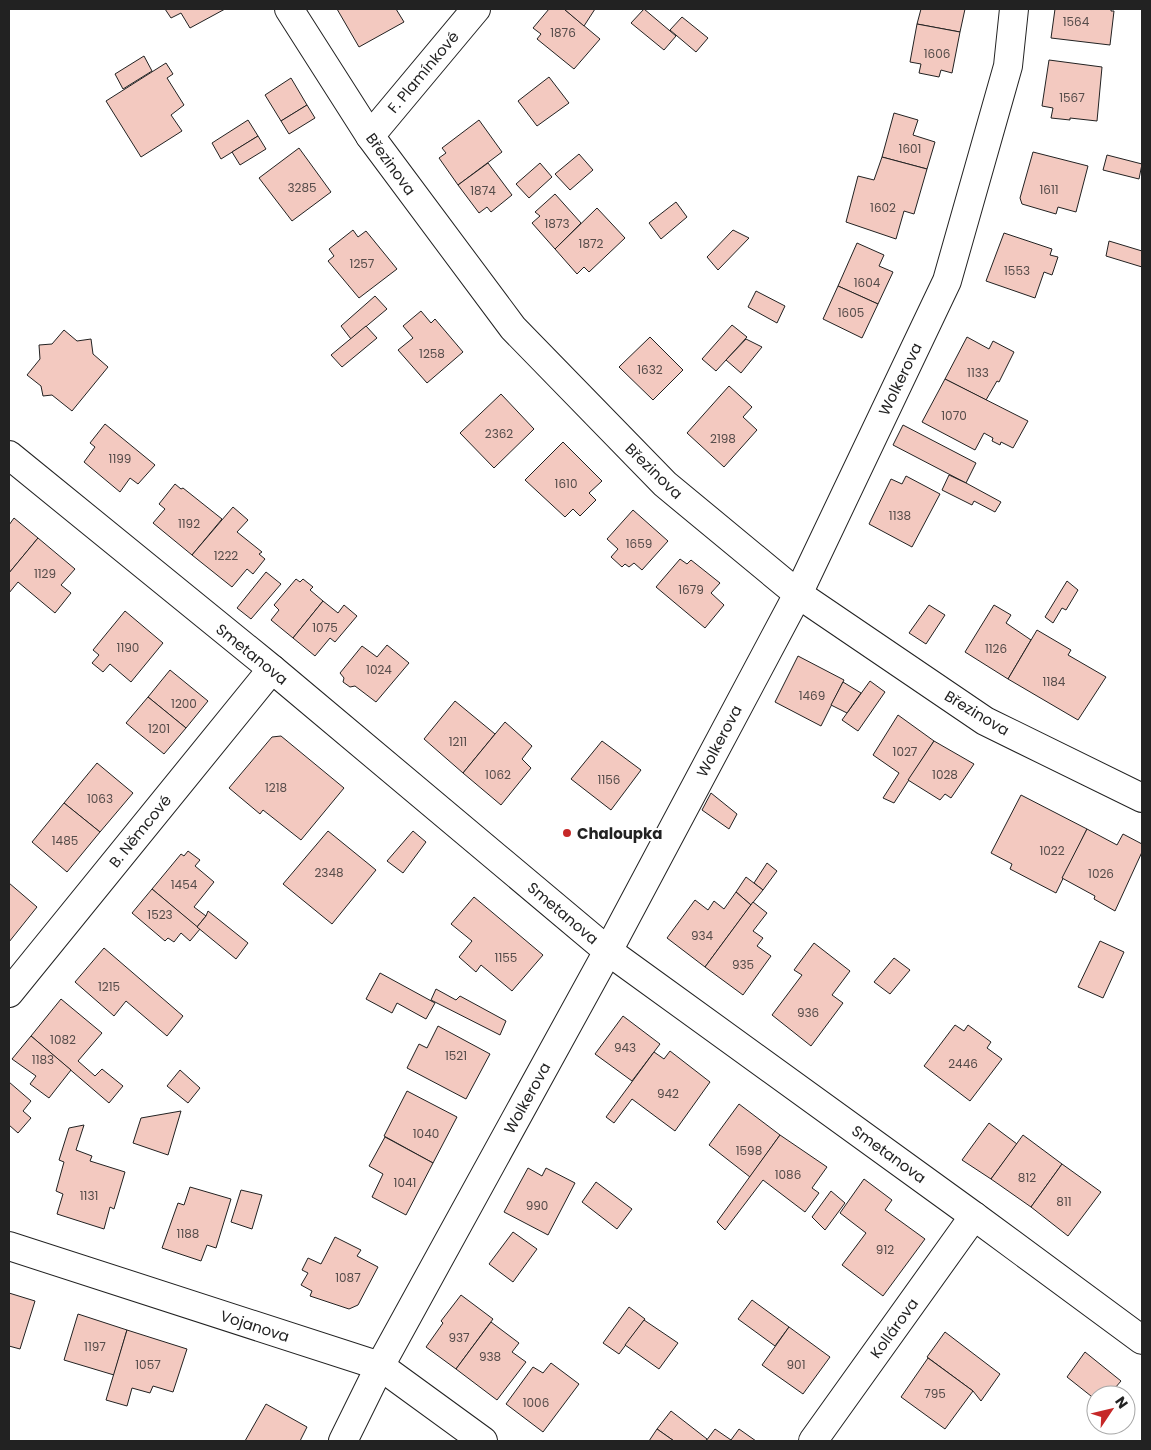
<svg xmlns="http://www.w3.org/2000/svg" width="1151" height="1450" font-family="Poppins,sans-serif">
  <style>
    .building { fill: #f3c9c0; stroke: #222 }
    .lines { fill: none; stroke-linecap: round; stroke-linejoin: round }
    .minor-casing { stroke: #222; stroke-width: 30 }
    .minor { stroke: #fff; stroke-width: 28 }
    .poi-dot { fill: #c62828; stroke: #fff; stroke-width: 2 }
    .labels { text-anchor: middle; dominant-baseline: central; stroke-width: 4; stroke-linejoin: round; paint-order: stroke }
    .number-label { font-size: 12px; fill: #564c4a }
    .street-label { font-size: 15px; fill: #222; stroke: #fff }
    .poi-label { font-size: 15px; font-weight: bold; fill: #222; stroke: #fff; text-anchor: start }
  </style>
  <rect width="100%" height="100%" fill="#fff"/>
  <g class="building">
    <path d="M165,9H225L190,28L181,13L171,18Z"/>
    <path d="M337,9H396L404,22L359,47Z"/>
    <path d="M549,9H564L600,39L574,69L537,39L541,34L533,28Z"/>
    <path d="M564,9H595L584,26Z"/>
    <path d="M644,9L676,36L664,50L631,23Z"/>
    <path d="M921,9H965L960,32L917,24Z"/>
    <path d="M1055,9H1111V11H1114L1110,45L1051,38Z"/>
    <path d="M682,17L708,38L696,52L670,30Z"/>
    <path d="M917,24L960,32L952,73L941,70L939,77L919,73L921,64L910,62Z"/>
    <path d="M144,56L152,71L123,89L115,74Z"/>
    <path d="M1049,60L1102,67L1097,121L1070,118V120L1051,118L1053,108L1042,106Z"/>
    <path d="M166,63L173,74L167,78L184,105L171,115L182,131L141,157L106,101Z"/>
    <path d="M549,77L569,103L537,126L518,101Z"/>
    <path d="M291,78L307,105L281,121L265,95Z"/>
    <path d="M307,105L315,118L289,134L281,121Z"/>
    <path d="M894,113L918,120L913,135L935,142L927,169L882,157Z"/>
    <path d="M248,120L258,136L221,159L212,143Z"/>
    <path d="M479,120L502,152L458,185L439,158L446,153L442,148Z"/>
    <path d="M258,136L266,149L240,165L232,152Z"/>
    <path d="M299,148L331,192L292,221L259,178Z"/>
    <path d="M1033,152L1088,166L1076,212L1058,207L1056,214L1022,204L1020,198Z"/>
    <path d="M579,154L593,170L570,190L555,174Z"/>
    <path d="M1107,155L1142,164L1139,179L1103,170Z"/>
    <path d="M882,157L927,169L914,214L904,211L896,239L846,222L858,176L874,180Z"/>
    <path d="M488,163L512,195L491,212L487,207L479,213L458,185Z"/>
    <path d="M540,163L552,177L529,198L516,184Z"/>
    <path d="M555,194L581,223L555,249L532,223L540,216L535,212Z"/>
    <path d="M676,202L687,217L661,239L649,223Z"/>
    <path d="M597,208L625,238L589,272L584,267L577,274L555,249Z"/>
    <path d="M353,230L358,237L366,231L397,269L359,298L328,261L334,256L329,249Z"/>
    <path d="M733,230L749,238L718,270L707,257Z"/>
    <path d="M1004,233L1052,249L1050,255L1058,257L1052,275L1044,272L1035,298L986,281Z"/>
    <path d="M1109,241L1142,251V267L1106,256Z"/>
    <path d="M857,243L884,255L879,266L893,272L878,304L838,286Z"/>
    <path d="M838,286L878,304L862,338L823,319Z"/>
    <path d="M756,291L785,306L777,323L748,307Z"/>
    <path d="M375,296L387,309L351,339L341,326Z"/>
    <path d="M421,311L431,323L435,319L463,352L427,383L398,350L413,338L403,326Z"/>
    <path d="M732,325L747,337L716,371L702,359Z"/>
    <path d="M366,326L377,338L342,367L331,355Z"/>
    <path d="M64,330L77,341L91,339L93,354L108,367L72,411L52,395L43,396L41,386L27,375L40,359L39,345L52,344Z"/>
    <path d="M650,337L683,370L653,400L619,367Z"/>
    <path d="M967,337L989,349L993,341L1014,352L999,382L997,381L986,400L945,379Z"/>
    <path d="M746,339L762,347L741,373L726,360Z"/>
    <path d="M945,379L1028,421L1013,448L1001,442L1000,445L992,441L993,438L984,433L975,450L922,422Z"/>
    <path d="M729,386L752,407L743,417L757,430L724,467L687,433Z"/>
    <path d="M501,394L534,429L494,468L460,433Z"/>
    <path d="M105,424L155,465L138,484L130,478L120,492L84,462L95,447L90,443Z"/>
    <path d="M903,425L976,463L966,483L893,445Z"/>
    <path d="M563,442L602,481L589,493L596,500L580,516L573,509L565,517L525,480Z"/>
    <path d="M949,475L966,483L1001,502L995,512L974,501L972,505L942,490Z"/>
    <path d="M906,476L940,494L912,547L869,524L891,479L902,484Z"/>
    <path d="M175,484L181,489L183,488L222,519L192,555L153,523L165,509L159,504Z"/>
    <path d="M233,507L248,520L237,532L262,552L259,554L265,559L253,574L247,569L232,587L192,555Z"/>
    <path d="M633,510L668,541L642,570L634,563L629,567L625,564L622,567L611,557L618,549L607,539Z"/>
    <path d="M14,518L38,538L9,573V525Z"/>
    <path d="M38,538L75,569L61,585L71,593L55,613L18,582L9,593V573Z"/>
    <path d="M680,559L687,564L691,560L720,583L711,593L724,605L705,628L656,587Z"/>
    <path d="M266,572L281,584L251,619L237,608Z"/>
    <path d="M296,579L300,582L303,579L313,587L310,590L323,601L293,638L271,620L279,610L274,605Z"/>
    <path d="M1067,581L1078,590L1066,610L1062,608L1053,623L1045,617Z"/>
    <path d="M323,601L338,613L344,605L357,616L335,642L330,638L315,656L293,638Z"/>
    <path d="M929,605L945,615L926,644L909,633Z"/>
    <path d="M994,605L1011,615L1006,623L1031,640L1008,679L965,652Z"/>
    <path d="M125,611L163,643L131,682L110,664L103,672L92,663L99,655L93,650Z"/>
    <path d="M1037,630L1071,650L1068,655L1106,677L1078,720L1008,679Z"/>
    <path d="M387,645L409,663L376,702L355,686L350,687L343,682L344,678L340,673L362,646L377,657Z"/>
    <path d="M798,656L844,680L821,726L775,702Z"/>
    <path d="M170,670L208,701L186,728L148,697Z"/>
    <path d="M870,681L885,692L858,731L842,720Z"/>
    <path d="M843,682L861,693L847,713L831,705Z"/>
    <path d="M148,697L186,728L164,754L126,723Z"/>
    <path d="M455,701L495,734L463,773L424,739Z"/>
    <path d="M898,715L934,741L894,803L883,798L899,773L873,755Z"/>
    <path d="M505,722L532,746L522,759L531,768L501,805L463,773Z"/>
    <path d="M281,736L344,788L301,840L263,810L260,814L229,788L272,737Z"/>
    <path d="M602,741L641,770L611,810L571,779Z"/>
    <path d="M934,741L974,764L951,798L945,794L940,800L908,780Z"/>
    <path d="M97,763L133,793L100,832L64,803Z"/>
    <path d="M711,793L737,814L729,829L702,810Z"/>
    <path d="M1021,795L1087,829L1056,893L1010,869L1012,864L991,853Z"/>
    <path d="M64,803L100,832L67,872L32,842Z"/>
    <path d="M1087,829L1117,845L1123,834L1142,844V852L1115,911L1094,899L1095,896L1062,878Z"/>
    <path d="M328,831L376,870L332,924L283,884Z"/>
    <path d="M413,831L426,842L403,873L387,861Z"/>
    <path d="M188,851L200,860L195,866L214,882L194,907L206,916L197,927L152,889L181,854L184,856Z"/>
    <path d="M767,863L777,871L763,890L754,883Z"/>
    <path d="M746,877L763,890L751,905L736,892Z"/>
    <path d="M9,883L37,907L9,942Z"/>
    <path d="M152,889L200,929L190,941L181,933L174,942L168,938L165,941L132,913Z"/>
    <path d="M736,892L751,905L705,967L667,938L695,900L708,910L714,901L724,909Z"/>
    <path d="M474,897L543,955L512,991L481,965L476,972L459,957L472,941L451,924Z"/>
    <path d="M753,902L767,913L753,931L763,938L757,946L771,956L743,995L705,967Z"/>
    <path d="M208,911L248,943L236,959L197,927L206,916Z"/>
    <path d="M1100,941L1124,952L1103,998L1078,987Z"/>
    <path d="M814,943L850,971L832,995L843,1003L811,1046L772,1015L802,975L794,970Z"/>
    <path d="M104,948L183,1016L167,1036L126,1001L114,1016L75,982Z"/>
    <path d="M894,958L910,970L890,994L874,982Z"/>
    <path d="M380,973L435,1003L426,1019L397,1003L392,1013L366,999Z"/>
    <path d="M436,989L456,1000L460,996L506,1021L500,1035L431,1000Z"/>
    <path d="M61,999L102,1033L78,1061L95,1076L102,1069L123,1086L109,1103L31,1036Z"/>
    <path d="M623,1016L660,1044L632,1081L595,1054Z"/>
    <path d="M955,1025L964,1031L968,1025L991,1042L987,1048L1002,1059L970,1101L924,1066Z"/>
    <path d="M438,1026L490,1054L466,1099L407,1068L419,1044L427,1048Z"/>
    <path d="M31,1036L71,1070L49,1098L30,1084L36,1076L12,1059Z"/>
    <path d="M670,1051L710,1082L675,1131L632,1099L614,1123L606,1117L654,1052L664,1059Z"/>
    <path d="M180,1070L200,1088L188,1103L167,1086Z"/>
    <path d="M9,1082L31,1101L23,1111L31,1118L18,1133L9,1125Z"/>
    <path d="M407,1091L457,1117L433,1163L384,1136Z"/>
    <path d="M739,1104L780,1135L750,1177L709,1145Z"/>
    <path d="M181,1111L168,1155L133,1143L141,1118Z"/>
    <path d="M989,1123L1017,1144L991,1179L962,1160Z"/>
    <path d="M84,1125L76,1150L92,1156L90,1161L125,1172L114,1209L110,1207L104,1229L57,1214L63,1194L56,1191L64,1162L59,1160L69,1128Z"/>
    <path d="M780,1135L827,1167L812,1188L819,1193L805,1212L763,1180L725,1230L717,1222Z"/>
    <path d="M1023,1135L1062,1164L1031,1207L991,1179Z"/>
    <path d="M385,1137L433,1163L406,1215L372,1197L383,1174L369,1166Z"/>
    <path d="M1062,1164L1101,1192L1068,1236L1031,1207Z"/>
    <path d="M528,1168L542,1176L546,1168L575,1183L548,1235L504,1212Z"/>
    <path d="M864,1179L892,1200L885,1210L925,1239L883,1296L842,1265L866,1233L840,1213Z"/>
    <path d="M596,1182L632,1209L617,1229L582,1202Z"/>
    <path d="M190,1187L231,1199L216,1248L207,1245L201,1261L162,1248L178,1203L184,1205Z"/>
    <path d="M241,1190L262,1195L252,1229L231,1222Z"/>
    <path d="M831,1191L845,1203L825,1230L812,1217Z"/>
    <path d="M513,1232L537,1249L513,1282L489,1264Z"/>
    <path d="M335,1237L361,1250L357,1256L378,1267L358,1305L349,1309L310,1296L312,1291L301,1285L308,1273L302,1270L308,1258L321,1264Z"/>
    <path d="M9,1293L35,1301L20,1349L9,1346Z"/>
    <path d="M461,1295L493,1319L456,1369L426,1347L443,1323L441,1321Z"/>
    <path d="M752,1300L789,1327L775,1346L738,1319Z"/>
    <path d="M629,1307L645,1319L619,1354L603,1343Z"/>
    <path d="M78,1314L127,1330L114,1375L64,1360Z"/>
    <path d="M644,1320L678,1343L659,1369L625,1345Z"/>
    <path d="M491,1322L519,1343L512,1352L526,1362L497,1400L456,1369Z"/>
    <path d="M789,1327L830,1357L803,1394L762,1365Z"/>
    <path d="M127,1330L187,1349L173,1392L153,1386L150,1393L132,1388L127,1406L106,1400Z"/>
    <path d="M945,1332L1000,1374L981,1401L973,1391L927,1357Z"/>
    <path d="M1085,1352L1121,1381L1109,1395H1096V1400L1067,1377Z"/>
    <path d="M928,1358L973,1391L945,1429L901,1397Z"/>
    <path d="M551,1363L579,1384L543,1432L506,1404L533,1367L543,1373Z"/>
    <path d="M266,1404L307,1427L300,1441H245Z"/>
    <path d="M671,1411L707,1439L706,1441H674L657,1429Z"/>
    <path d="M657,1429L674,1441H649Z"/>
    <path d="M715,1429L731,1440L739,1429L756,1441H706Z"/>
  </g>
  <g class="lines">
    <g class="minor-casing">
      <g id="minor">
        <path d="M289,9L370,136L513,328L665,484L798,594L985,721L1142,798"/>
        <path d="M370,136L476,9"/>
        <path d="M9,455L272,669L608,951L974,1216L1142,1340"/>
        <path d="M9,993L272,669"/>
        <path d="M9,1246L380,1366L483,1441"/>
        <path d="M343,1441L380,1366L608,951L798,594L947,281L1008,66L1014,9"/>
        <path d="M813,1441L974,1216"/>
      </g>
    </g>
    <use href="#minor" class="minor"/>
  </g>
  <circle class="poi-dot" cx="567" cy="833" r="5"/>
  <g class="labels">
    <g class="number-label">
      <text x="1076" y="21">1564</text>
      <text x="563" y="32">1876</text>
      <text x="937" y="53">1606</text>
      <text x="1072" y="97">1567</text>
      <text x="910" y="148">1601</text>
      <text x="302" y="187">3285</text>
      <text x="1049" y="189">1611</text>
      <text x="483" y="190">1874</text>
      <text x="883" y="207">1602</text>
      <text x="557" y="223">1873</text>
      <text x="591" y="243">1872</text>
      <text x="362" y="263">1257</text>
      <text x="1017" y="270">1553</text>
      <text x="867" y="282">1604</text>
      <text x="851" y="312">1605</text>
      <text x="432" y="353">1258</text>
      <text x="650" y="369">1632</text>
      <text x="978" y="372">1133</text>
      <text x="954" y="415">1070</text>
      <text x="499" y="433">2362</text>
      <text x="723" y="438">2198</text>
      <text x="120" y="458">1199</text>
      <text x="566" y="483">1610</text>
      <text x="900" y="515">1138</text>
      <text x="189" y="523">1192</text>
      <text x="639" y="543">1659</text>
      <text x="226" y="555">1222</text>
      <text x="45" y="573">1129</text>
      <text x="691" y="589">1679</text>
      <text x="325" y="627">1075</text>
      <text x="128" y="647">1190</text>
      <text x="996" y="648">1126</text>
      <text x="379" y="669">1024</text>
      <text x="1054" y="681">1184</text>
      <text x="812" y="695">1469</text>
      <text x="184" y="703">1200</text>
      <text x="159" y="728">1201</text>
      <text x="458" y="741">1211</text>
      <text x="905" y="751">1027</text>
      <text x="498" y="774">1062</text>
      <text x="945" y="774">1028</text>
      <text x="609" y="779">1156</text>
      <text x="276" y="787">1218</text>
      <text x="100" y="798">1063</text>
      <text x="65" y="840">1485</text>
      <text x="1052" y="850">1022</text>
      <text x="329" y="872">2348</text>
      <text x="1101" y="873">1026</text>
      <text x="184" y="884">1454</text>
      <text x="160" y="914">1523</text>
      <text x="702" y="935">934</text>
      <text x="506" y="957">1155</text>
      <text x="743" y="964">935</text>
      <text x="109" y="986">1215</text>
      <text x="808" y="1012">936</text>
      <text x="63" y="1039">1082</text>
      <text x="625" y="1047">943</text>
      <text x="456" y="1055">1521</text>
      <text x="43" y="1059">1183</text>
      <text x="963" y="1063">2446</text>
      <text x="668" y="1093">942</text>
      <text x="426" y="1133">1040</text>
      <text x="749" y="1150">1598</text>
      <text x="788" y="1174">1086</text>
      <text x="1027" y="1177">812</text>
      <text x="405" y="1182">1041</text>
      <text x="89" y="1195">1131</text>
      <text x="1064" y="1201">811</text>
      <text x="537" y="1205">990</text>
      <text x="188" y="1233">1188</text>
      <text x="885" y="1249">912</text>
      <text x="348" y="1277">1087</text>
      <text x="459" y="1337">937</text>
      <text x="95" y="1346">1197</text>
      <text x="490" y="1356">938</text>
      <text x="148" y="1364">1057</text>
      <text x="796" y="1364">901</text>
      <text x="935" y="1393">795</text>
      <text x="536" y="1402">1006</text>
    </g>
    <g class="street-label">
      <text transform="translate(423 72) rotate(-50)">F. Plamínkové</text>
      <text transform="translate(391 164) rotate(54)">Březinova</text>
      <text transform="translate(900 379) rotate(-64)">Wolkerova</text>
      <text transform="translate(654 471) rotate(44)">Březinova</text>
      <text transform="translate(252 654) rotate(39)">Smetanova</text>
      <text transform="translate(977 713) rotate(31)">Březinova</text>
      <text transform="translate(719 741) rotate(-62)">Wolkerova</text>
      <text transform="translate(140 831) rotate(-51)">B. Němcové</text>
      <text transform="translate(563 913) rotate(40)">Smetanova</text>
      <text transform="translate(527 1098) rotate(-61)">Wolkerova</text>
      <text transform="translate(889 1154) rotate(36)">Smetanova</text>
      <text transform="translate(255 1326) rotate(18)">Vojanova</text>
      <text transform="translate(894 1328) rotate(-54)">Kollárova</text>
    </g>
    <g class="poi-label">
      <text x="577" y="833">Chaloupka</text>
    </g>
  </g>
  <rect width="1151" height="1450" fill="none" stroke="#222222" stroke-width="20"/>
  <g transform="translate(1111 1410) rotate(55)"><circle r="24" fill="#ffffff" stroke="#a7a7a7"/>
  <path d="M0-4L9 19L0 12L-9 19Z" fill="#c62828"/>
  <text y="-8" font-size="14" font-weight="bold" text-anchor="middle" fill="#222222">N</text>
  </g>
</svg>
